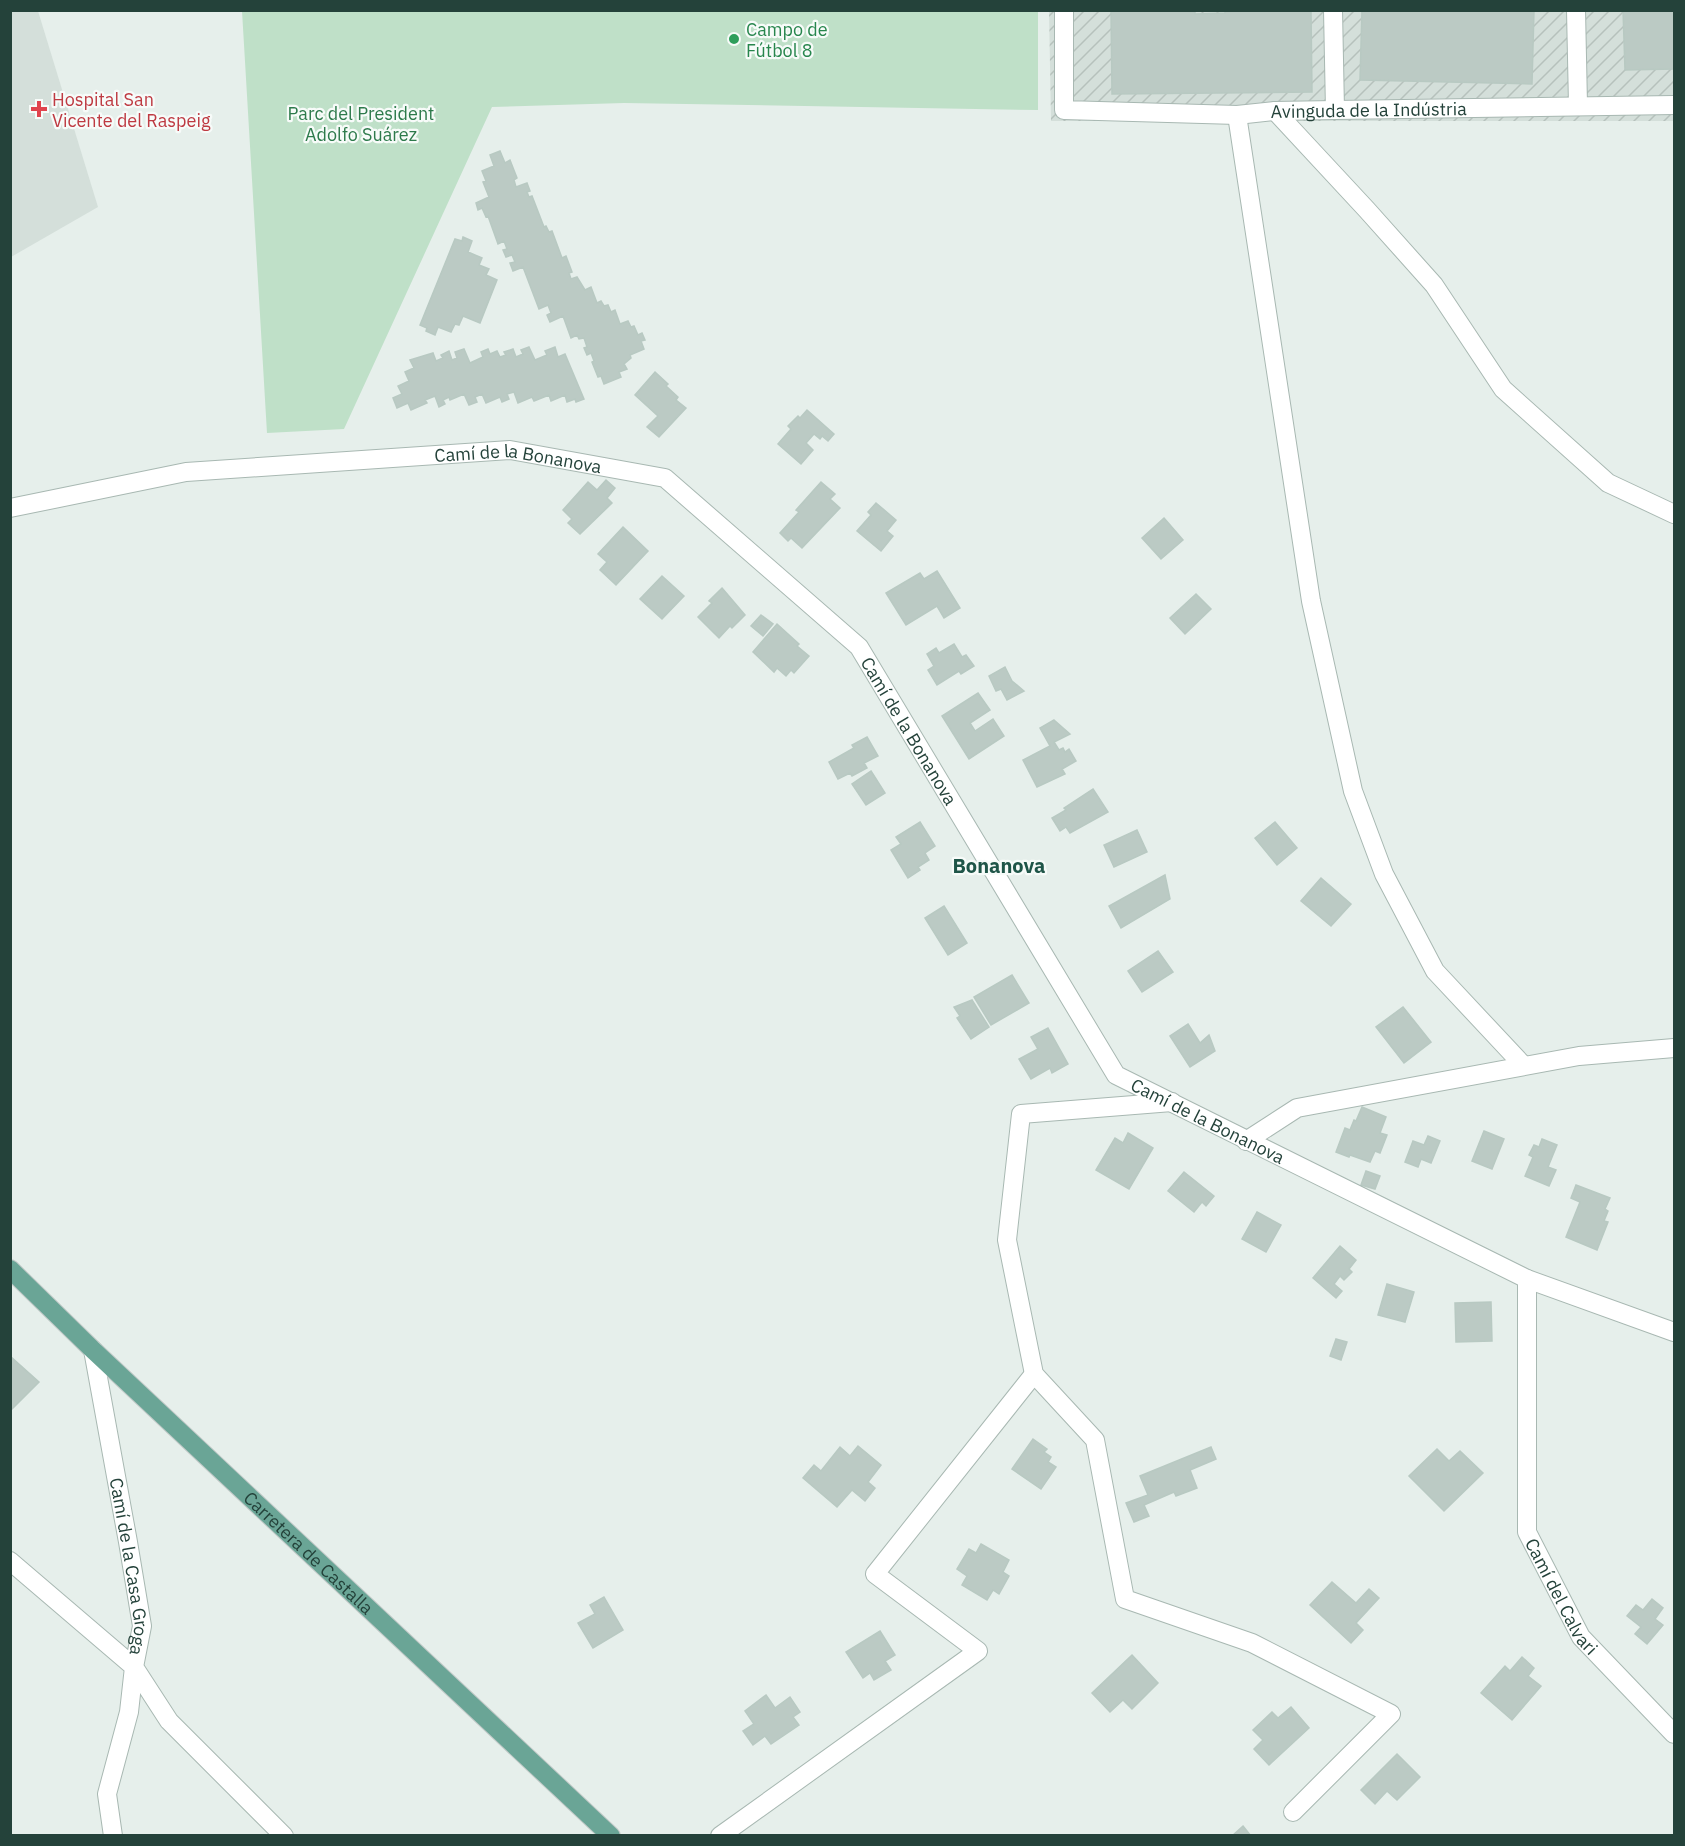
<svg xmlns="http://www.w3.org/2000/svg" width="1685" height="1846" font-family="'IBM Plex Sans',sans-serif">
  <style>
    .built { fill: #d4dfda }
    .industrial { fill: url(#industrial-furrows) }
    .green { fill: #bfe0c8 }
    .building { fill: #bbcac4; stroke: #b8c9c2; stroke-width: 1.5 }
    .lines { fill: none; stroke-linecap: round; stroke-linejoin: round }
    .minor-casing { stroke: #a8b8b2; stroke-width: 20 }
    .major-casing { stroke: #c2cac8; stroke-width: 20 }
    .minor { stroke: #fff; stroke-width: 18 }
    .major { stroke: #6aa596; stroke-width: 18 }
    .leisure-dot { fill: #2e9e5b; stroke: #f7fbf9; stroke-width: 2 }
    .health-dot { fill: #e0444e; stroke: #f7fbf9; stroke-width: 2 }
    .labels { text-anchor: middle; dominant-baseline: central; stroke-width: 4.5; stroke-linejoin: round; paint-order: stroke }
    .leisure-label { font-size: 18px; fill: #27864d; stroke: #f7fbf9; text-anchor: start }
    .health-label { font-size: 18px; fill: #be3a42; stroke: #f7fbf9; text-anchor: start }
    .street-label { font-size: 18px; fill: #24423a; stroke: #f7fbf9 }
    .park-label { font-size: 18px; fill: #2d7a4b; stroke: #f7fbf9 }
    .neighbourhood-label { font-size: 20px; font-weight: bold; fill: #1f5548; stroke: #f7fbf9 }
  </style>
  <defs>
    <pattern id="industrial-furrows" width="10" height="10" patternUnits="userSpaceOnUse" patternTransform="scale(1.5)"><rect width="10" height="10" fill="#d4dfda"/><path d="M-1 1l2-2M0 10L10 0M9 11l2-2" fill="none" stroke="#b6c1bc"/></pattern>
  </defs>
  <rect width="100%" height="100%" fill="#e6efeb"/>
  <path class="built" d="M11,10L38,11L98,207L11,257Z"/>
  <path class="industrial" d="M1049,11H1674V121H1051Z"/>
  <path class="green" d="M242,11H1038V110L624,103L492,107L344,429L267,433Z"/>
  <g class="building">
    <path d="M1111,10H1195V14L1225,13V10H1311L1312,92L1112,94Z"/>
    <path d="M1362,10H1534L1532,84L1360,80Z"/>
    <path d="M1623,10H1674V69L1625,70Z"/>
    <path d="M500,151L505,163L510,160L517,178L514,180L516,187L527,183L530,191L527,192L529,197L532,196L544,227L546,226L549,232L552,231L562,258L566,256L572,272L569,273L571,279L577,277L585,290L591,287L597,303L601,301L604,306L608,305L611,312L615,310L620,324L628,321L631,327L634,326L638,335L642,333L645,340L641,341L644,349L630,355L631,358L624,364L627,369L619,372L621,377L604,384L601,376L598,377L592,362L594,361L591,353L587,355L584,348L587,347L584,338L579,339L577,335L571,338L563,316L550,322L547,315L551,313L548,305L539,309L523,267L513,271L510,263L515,262L512,255L506,257L503,250L507,249L504,241L498,244L488,216L486,217L482,208L478,210L476,203L489,197L483,182L486,181L482,171L494,166L490,155Z"/>
    <path d="M463,237L472,241L468,252L482,258L479,265L489,269L486,275L497,280L480,323L463,316L459,325L455,324L451,332L438,327L435,335L426,331L427,328L420,325L455,239L462,241Z"/>
    <path d="M529,347L535,360L547,355L545,351L555,347L558,357L565,354L584,399L576,402L575,399L567,402L565,395L551,401L549,395L534,401L532,397L518,403L514,392L507,394L509,399L502,402L500,397L486,403L482,394L475,397L477,402L469,405L464,394L450,400L449,397L443,400L445,404L439,407L435,396L425,400L427,403L411,410L408,403L397,408L393,398L402,394L398,386L409,381L405,372L414,368L410,360L433,353L436,361L443,358L441,355L449,351L452,360L457,358L455,352L464,349L470,363L483,357L481,352L488,349L490,354L497,351L500,357L506,355L504,352L513,349L516,357L523,354L521,350Z"/>
    <path d="M655,372L668,384L666,386L678,397L676,400L686,408L659,437L647,427L658,416L635,395Z"/>
    <path d="M807,410L834,434L828,441L822,436L820,439L814,434L806,443L813,450L801,464L778,444L791,429L788,426L798,416L800,418Z"/>
    <path d="M606,480L615,488L607,498L612,503L580,534L568,523L572,519L563,510L588,482L597,490Z"/>
    <path d="M821,482L835,494L830,499L840,508L802,548L791,538L788,541L780,533L799,512L796,510Z"/>
    <path d="M876,503L896,520L887,531L893,536L881,551L857,531L871,515L868,512Z"/>
    <path d="M1164,518L1183,540L1161,559L1142,538Z"/>
    <path d="M623,527L648,551L616,585L600,570L607,562L598,554Z"/>
    <path d="M937,571L960,608L944,618L937,606L906,625L886,593L920,573L924,579Z"/>
    <path d="M662,576L684,596L662,619L640,599Z"/>
    <path d="M722,588L745,615L732,628L730,626L719,638L698,617L712,603L709,601Z"/>
    <path d="M1196,594L1211,609L1185,634L1170,618Z"/>
    <path d="M761,615L773,624L763,636L751,626Z"/>
    <path d="M777,624L799,644L797,646L809,656L794,673L791,670L786,676L777,668L774,672L753,652Z"/>
    <path d="M954,644L962,657L966,655L974,666L961,674L959,671L937,685L928,670L934,666L927,654L936,648L939,653Z"/>
    <path d="M1005,667L1012,681L1024,691L1007,700L1001,689L996,691L989,676Z"/>
    <path d="M978,693L990,710L970,723L975,731L993,719L1004,736L969,759L942,716Z"/>
    <path d="M1054,720L1070,734L1054,742L1059,750L1063,748L1065,752L1069,749L1076,761L1062,769L1065,774L1037,787L1023,760L1050,746L1040,728Z"/>
    <path d="M867,737L878,756L864,763L867,768L852,776L850,773L838,779L829,762L854,748L852,745Z"/>
    <path d="M871,771L885,793L866,805L852,784Z"/>
    <path d="M1093,789L1108,812L1070,833L1066,827L1060,831L1052,818L1066,810L1064,808Z"/>
    <path d="M920,822L935,846L925,853L929,860L918,867L920,870L908,878L891,850L901,844L896,837Z"/>
    <path d="M1275,822L1297,848L1277,865L1255,838Z"/>
    <path d="M1137,830L1147,852L1114,867L1104,845Z"/>
    <path d="M1165,875L1170,899L1121,928L1109,906Z"/>
    <path d="M1321,878L1351,904L1331,926L1301,901Z"/>
    <path d="M944,906L967,943L948,955L925,918Z"/>
    <path d="M1158,951L1173,972L1142,992L1128,971Z"/>
    <path d="M1012,975L1029,1003L991,1025L974,997Z"/>
    <path d="M972,1000L989,1027L971,1039L957,1018L960,1016L954,1007Z"/>
    <path d="M1403,1007L1431,1042L1404,1063L1376,1027Z"/>
    <path d="M1188,1024L1200,1043L1209,1035L1215,1051L1190,1067L1170,1036Z"/>
    <path d="M1048,1028L1068,1064L1052,1073L1050,1068L1031,1079L1019,1059L1038,1049L1031,1037Z"/>
    <path d="M1362,1107L1386,1117L1380,1133L1387,1135L1380,1153L1375,1151L1370,1162L1350,1155L1349,1157L1336,1152L1345,1128L1350,1130L1354,1120L1356,1121Z"/>
    <path d="M1484,1131L1504,1139L1492,1169L1472,1161Z"/>
    <path d="M1128,1133L1153,1148L1129,1189L1096,1170L1115,1138L1123,1143Z"/>
    <path d="M1428,1136L1440,1141L1431,1163L1421,1159L1418,1167L1405,1162L1413,1141L1424,1145Z"/>
    <path d="M1542,1139L1557,1145L1548,1167L1556,1170L1549,1186L1525,1176L1533,1157L1529,1155L1534,1145L1539,1147Z"/>
    <path d="M1366,1171L1380,1176L1375,1189L1361,1185Z"/>
    <path d="M1184,1172L1214,1196L1206,1206L1202,1202L1194,1212L1168,1191Z"/>
    <path d="M1576,1185L1610,1198L1605,1209L1608,1211L1604,1221L1608,1222L1597,1250L1566,1237L1580,1202L1571,1198Z"/>
    <path d="M1257,1212L1281,1225L1266,1252L1242,1239Z"/>
    <path d="M1340,1246L1356,1260L1349,1269L1352,1272L1344,1280L1340,1276L1334,1284L1342,1291L1336,1298L1313,1278Z"/>
    <path d="M1387,1284L1414,1292L1405,1322L1378,1315Z"/>
    <path d="M1491,1302L1492,1341L1456,1342L1455,1303Z"/>
    <path d="M1336,1339L1347,1342L1341,1360L1330,1356Z"/>
    <path d="M10,1356L39,1382L10,1411Z"/>
    <path d="M1033,1439L1047,1449L1044,1452L1051,1457L1048,1462L1056,1467L1041,1489L1012,1469Z"/>
    <path d="M858,1446L881,1465L868,1482L875,1488L865,1501L852,1490L837,1507L803,1478L814,1465L821,1471L840,1447L850,1456Z"/>
    <path d="M1211,1447L1216,1459L1190,1470L1197,1488L1176,1496L1174,1492L1144,1505L1149,1516L1134,1522L1126,1503L1148,1495L1140,1476Z"/>
    <path d="M1437,1449L1449,1461L1460,1451L1483,1473L1444,1511L1409,1476Z"/>
    <path d="M981,1544L1009,1560L1003,1572L1009,1576L999,1594L993,1590L987,1600L962,1585L967,1576L957,1569L969,1549L976,1553Z"/>
    <path d="M1332,1582L1356,1603L1369,1589L1379,1598L1356,1623L1363,1630L1351,1643L1310,1605Z"/>
    <path d="M604,1597L623,1630L593,1648L578,1623L595,1614L590,1605Z"/>
    <path d="M1652,1599L1663,1608L1655,1619L1663,1625L1647,1644L1635,1634L1641,1627L1627,1616L1636,1605L1643,1610Z"/>
    <path d="M880,1631L895,1655L885,1661L891,1670L874,1680L870,1673L863,1678L846,1652Z"/>
    <path d="M1132,1655L1158,1683L1132,1709L1123,1700L1110,1712L1092,1693Z"/>
    <path d="M1522,1657L1534,1668L1528,1676L1541,1686L1512,1720L1481,1693L1505,1666L1510,1671Z"/>
    <path d="M766,1695L775,1708L790,1697L800,1712L793,1717L799,1725L771,1744L765,1736L753,1745L743,1731L754,1724L745,1711Z"/>
    <path d="M1291,1707L1309,1728L1269,1765L1254,1749L1263,1740L1253,1730L1272,1712L1278,1718Z"/>
    <path d="M1397,1754L1420,1777L1397,1800L1387,1791L1375,1804L1361,1790Z"/>
    <path d="M1243,1826L1251,1836H1232Z"/>
  </g>
  <g class="lines">
    <g class="minor-casing">
      <g id="minor">
        <path id="s1" d="M1064,10V110L1237,115L1275,111L1335,110L1674,105"/>
        <path d="M1333,10L1335,110"/>
        <path d="M1576,10L1578,105"/>
        <path d="M1275,111L1367,210L1434,285L1503,389L1608,483L1674,514"/>
        <path d="M1237,115L1311,601L1353,791L1384,874L1435,971L1523,1065"/>
        <path id="s2" d="M10,508L186,472L510,450L665,478L859,647L1116,1075L1527,1279L1674,1332"/>
        <path d="M1172,1102L1021,1114L1007,1240L1034,1374L1095,1440L1125,1599L1252,1643L1391,1714L1293,1812"/>
        <path d="M1246,1141L1297,1108L1579,1056L1674,1048"/>
        <path id="s3" d="M1527,1279V1532L1581,1637L1674,1734"/>
        <path id="s4" d="M93,1350L128,1542L142,1626L134,1667L169,1721L284,1836"/>
        <path d="M10,1561L134,1667L129,1712L107,1794L113,1836"/>
        <path d="M720,1836L978,1651L875,1574L1034,1374"/>
      </g>
    </g>
    <g class="major-casing">
      <g id="major">
        <path id="s5" d="M10,1269L93,1350L611,1836"/>
      </g>
    </g>
    <use href="#minor" class="minor"/>
    <use href="#major" class="major"/>
  </g>
  <circle class="leisure-dot" cx="734" cy="39" r="6"/>
  <path class="health-dot" d="M36 100h6v6h6v6h-6v6h-6v-6h-6v-6h6z"/>
  <g class="labels">
    <g class="leisure-label">
      <text x="746" y="29">Campo de<tspan x="746" dy="21">Fútbol 8</tspan></text>
    </g>
    <g class="health-label">
      <text x="52" y="99">Hospital San<tspan x="52" dy="21">Vicente del Raspeig</tspan></text>
    </g>
    <g class="street-label">
      <text stroke="none"><textPath href="#s1" startOffset="405">Avinguda de la Indústria</textPath></text>
      <text stroke="none"><textPath href="#s2" startOffset="513">Camí de la Bonanova</textPath></text>
      <text stroke="none"><textPath href="#s2" startOffset="1017">Camí de la Bonanova</textPath></text>
      <text stroke="none"><textPath href="#s2" startOffset="1521">Camí de la Bonanova</textPath></text>
      <text stroke="none"><textPath href="#s5" startOffset="412">Carretera de Castalla</textPath></text>
      <text stroke="none"><textPath href="#s4" startOffset="220">Camí de la Casa Groga</textPath></text>
      <text stroke="none"><textPath href="#s3" startOffset="326">Camí del Calvari</textPath></text>
    </g>
    <g class="park-label">
      <text x="361" y="113">Parc del President<tspan x="361" dy="21">Adolfo Suárez</tspan></text>
    </g>
    <g class="neighbourhood-label">
      <text x="999" y="865">Bonanova</text>
    </g>
  </g>
  <rect width="1685" height="1846" fill="none" stroke="#24423a" stroke-width="24"/>
</svg>
